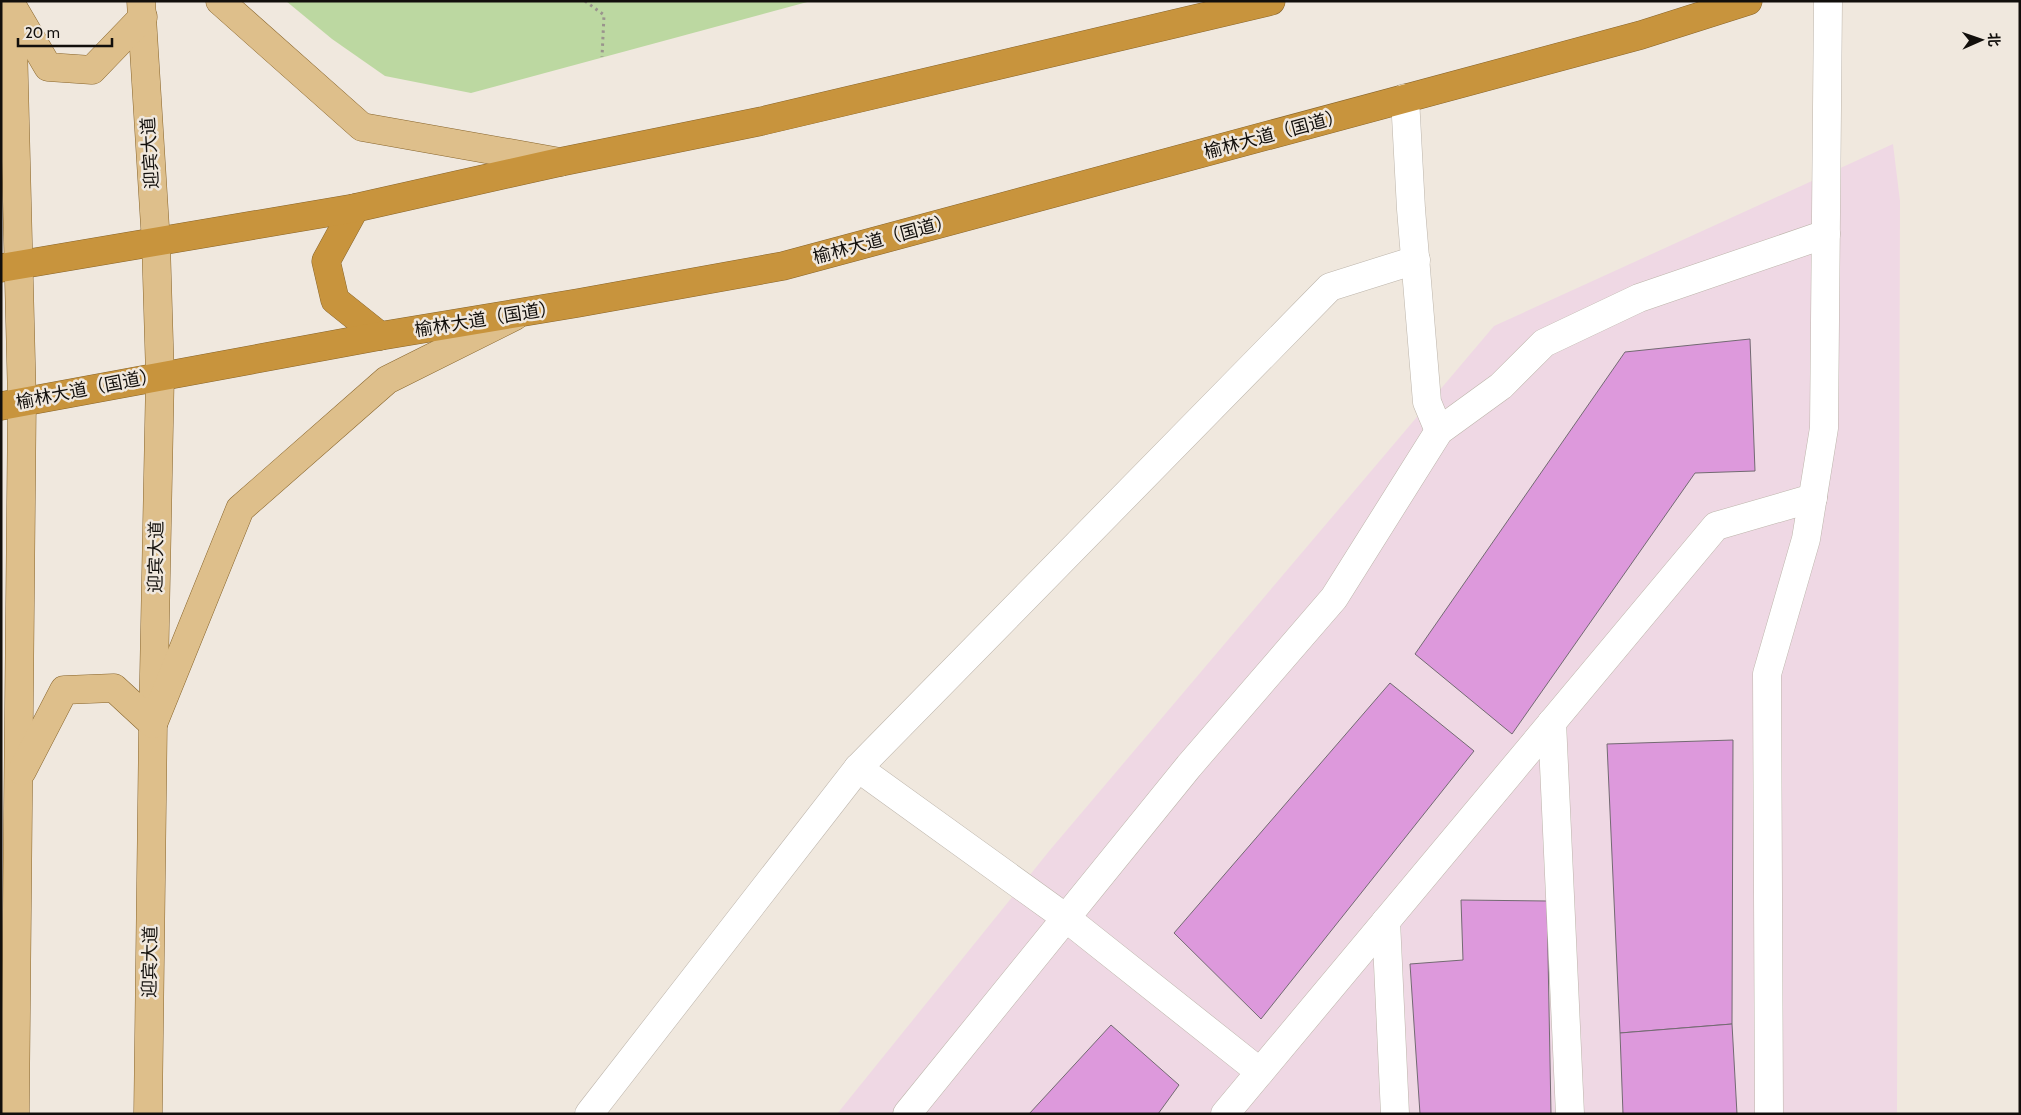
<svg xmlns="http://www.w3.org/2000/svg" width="2021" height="1115" font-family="Cabin,'Noto Sans SC',sans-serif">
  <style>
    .commercial { fill: #efd8e4 }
    .green { fill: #bcd8a1 }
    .building { fill: #dd99dc; stroke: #736a72 }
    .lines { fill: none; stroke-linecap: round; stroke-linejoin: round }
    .minor-casing { stroke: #bcb4aa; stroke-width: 29 }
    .major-casing { stroke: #88652c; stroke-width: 29 }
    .highway-casing { stroke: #88652c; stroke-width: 29 }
    .path { stroke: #9a948d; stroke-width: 3; stroke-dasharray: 2.5 4; stroke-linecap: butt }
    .minor { stroke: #fff; stroke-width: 28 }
    .major { stroke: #debf8b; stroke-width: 28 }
    .highway { stroke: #c8943d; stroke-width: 28 }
    .labels { text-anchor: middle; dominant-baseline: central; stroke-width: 5; stroke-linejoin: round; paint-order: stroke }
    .street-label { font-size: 18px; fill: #120f0c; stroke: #f0e8de }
  </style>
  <rect width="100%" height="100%" fill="#f0e8de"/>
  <path class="commercial" d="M1893,144L1900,201L1897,1114H837L1050,850L1494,326Z"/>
  <path class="green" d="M286,1H811L471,93L385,76L332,39Z"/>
  <g class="building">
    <path d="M1750,339L1755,471L1695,473L1512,734L1415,654L1625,352Z"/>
    <path d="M1390,683L1474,751L1261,1019L1174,933Z"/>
    <path d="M1733,740L1732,1024L1620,1033L1607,744Z"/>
    <path d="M1461,900L1547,901L1551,1114H1420L1410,964L1463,960Z"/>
    <path d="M1732,1024L1737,1114H1623L1620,1033Z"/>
    <path d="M1111,1025L1179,1085L1158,1114H1029Z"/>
  </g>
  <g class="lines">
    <g class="minor-casing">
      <g id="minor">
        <path d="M1405,98L1411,209L1427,402L1439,431"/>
        <path d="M1552,722L1570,1114"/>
        <path d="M1386,921L1395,1114"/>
        <path d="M1260,1072L1066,918L858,768L1330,287L1416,260"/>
        <path d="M589,1114L858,768"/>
        <path d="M907,1114L1189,766L1334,598L1439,431L1501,386L1544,343L1639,298L1826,234"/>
        <path d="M1225,1114L1716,526L1813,498"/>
        <path d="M1769,1114L1767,674L1806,539L1824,428L1828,1"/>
      </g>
    </g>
    <g class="major-casing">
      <g id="major">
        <path d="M12,1L22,401L15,1114"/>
        <path d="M141,1L156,243L160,376L153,724L148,1114"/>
        <path d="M220,1L362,127L560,162"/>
        <path d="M14,9L48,67L92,70L143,17"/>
        <path d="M22,771L64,690L114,688L153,724L240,509L387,380L515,316"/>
      </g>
    </g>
    <g class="highway-casing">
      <g id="highway">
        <path d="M355,208L326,261L335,300L380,336"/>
        <path d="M1,268L355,208L560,162L762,121L1271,1"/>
        <path d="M1,406L380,336L578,303L783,266L1641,35L1748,1"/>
      </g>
    </g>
    <path class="path" d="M585,1L604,15L602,57"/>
    <use href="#minor" class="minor"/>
    <use href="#major" class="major"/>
    <use href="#highway" class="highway"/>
  </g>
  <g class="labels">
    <g class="street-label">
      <text transform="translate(1274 134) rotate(-15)">榆林大道（国道）</text>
      <text transform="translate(150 153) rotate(-93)">迎宾大道</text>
      <text transform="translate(883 239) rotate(-15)">榆林大道（国道）</text>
      <text transform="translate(486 319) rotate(-9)">榆林大道（国道）</text>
      <text transform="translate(87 389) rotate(-11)">榆林大道（国道）</text>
      <text transform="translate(156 557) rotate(-89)">迎宾大道</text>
      <text transform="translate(150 962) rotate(-89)">迎宾大道</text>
    </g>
  </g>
  <rect width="2021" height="1115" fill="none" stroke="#120f0c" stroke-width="5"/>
  <g transform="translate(1981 40) rotate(88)" stroke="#f0e8de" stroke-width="4" paint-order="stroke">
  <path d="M0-4L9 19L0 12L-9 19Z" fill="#120f0c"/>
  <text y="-8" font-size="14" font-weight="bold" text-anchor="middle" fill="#120f0c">北</text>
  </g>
  <path d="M18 38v8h94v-8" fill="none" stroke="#120f0c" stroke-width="2.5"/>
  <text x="25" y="38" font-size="15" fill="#120f0c" stroke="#f0e8de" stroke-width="4" paint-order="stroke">20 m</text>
</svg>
